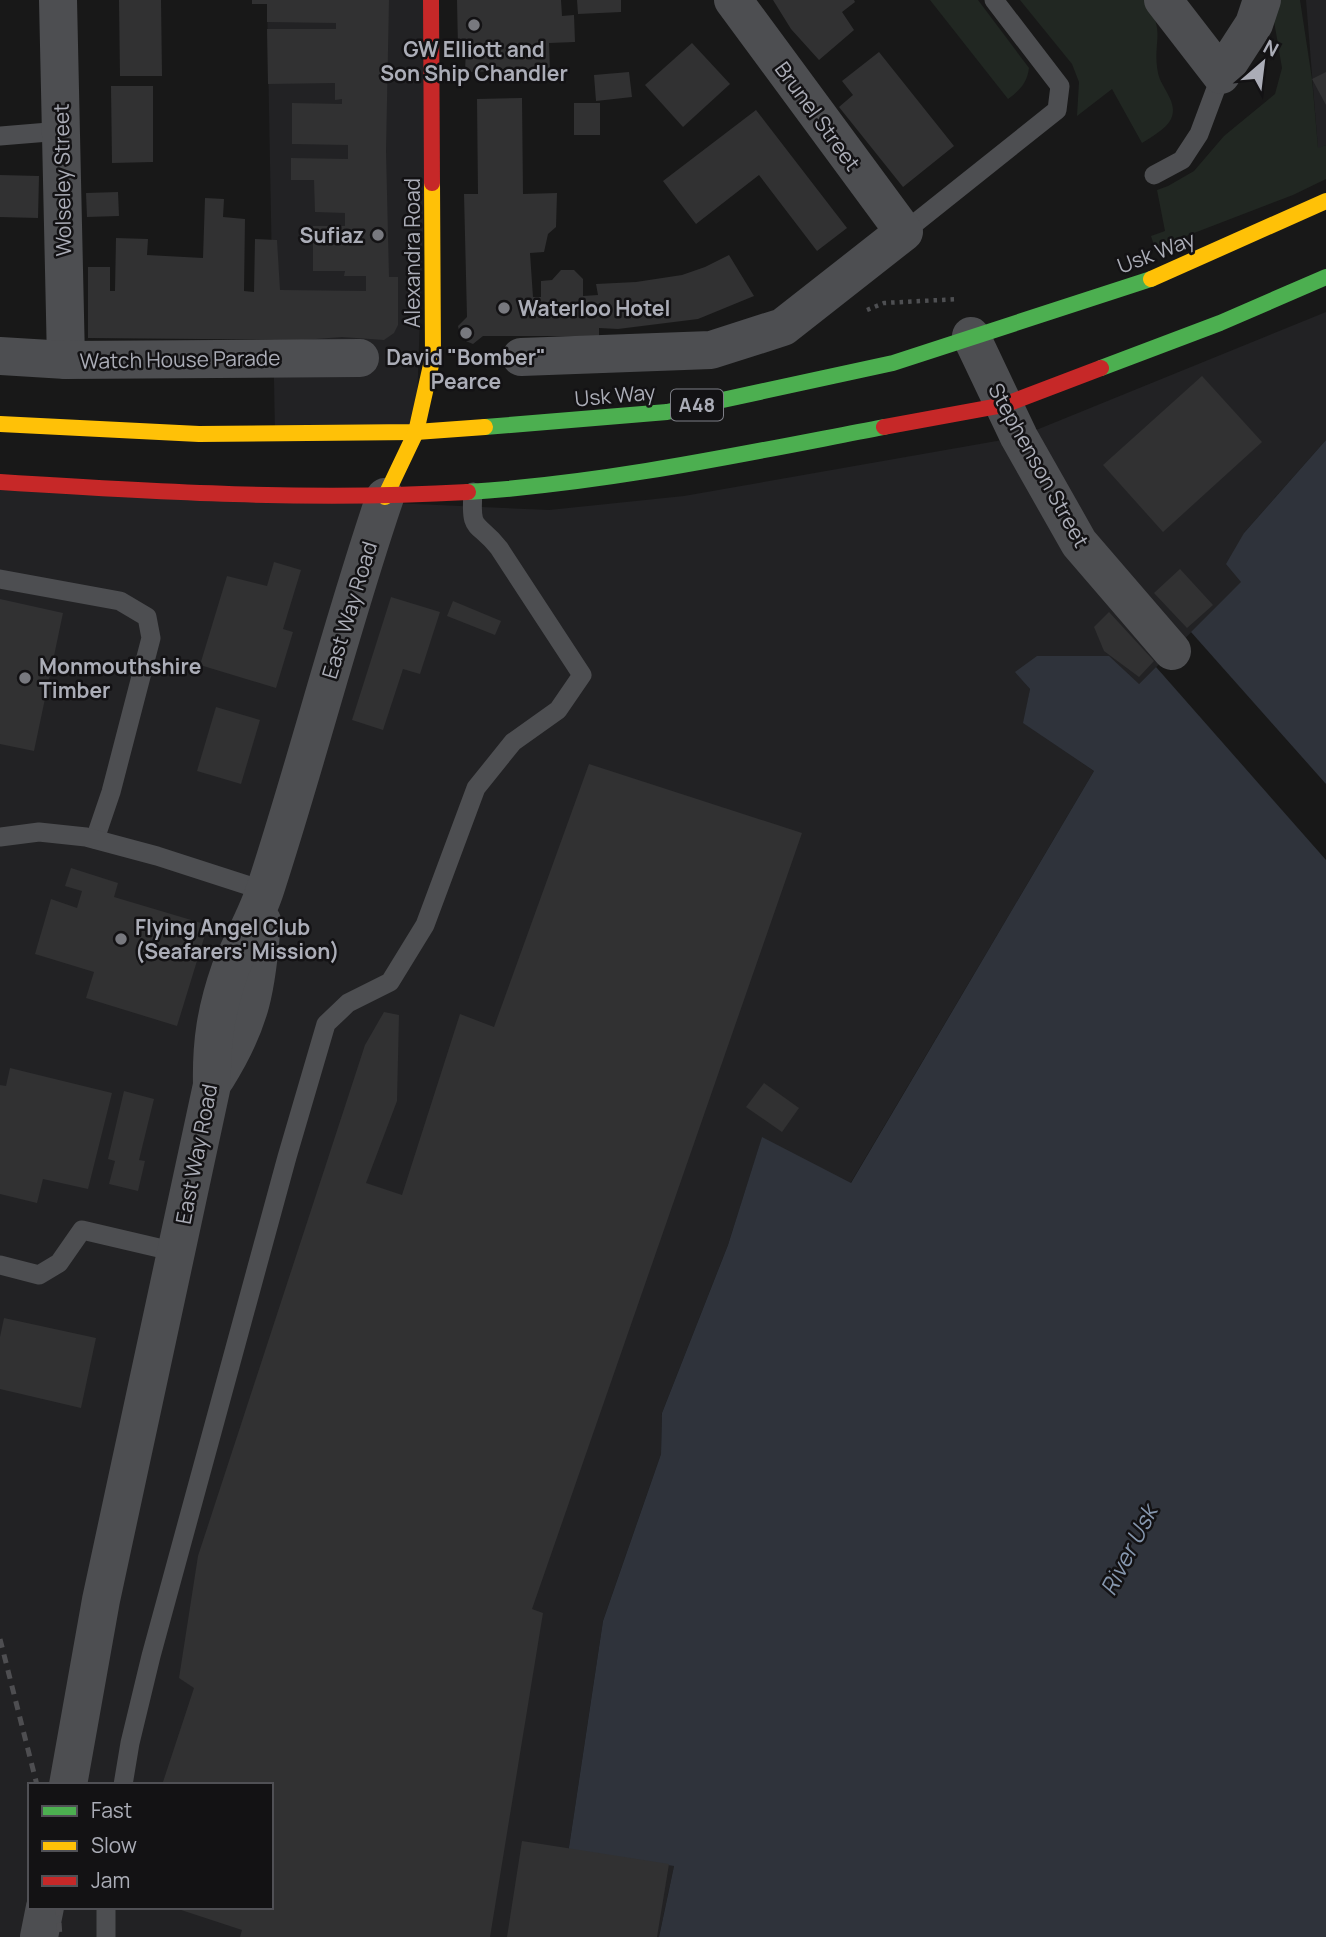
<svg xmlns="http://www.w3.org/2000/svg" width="1326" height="1937" font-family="Manrope,sans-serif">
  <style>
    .built { fill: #222224; fill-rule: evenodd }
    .green { fill: #212722 }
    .water { fill: #2f333b }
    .pier { fill: #181818 }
    .building { fill: #313132 }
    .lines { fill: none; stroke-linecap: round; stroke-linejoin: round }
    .path { stroke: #4e4f52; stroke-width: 4.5; stroke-dasharray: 3.5 5; stroke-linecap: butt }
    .lane { stroke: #4d4e51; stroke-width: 19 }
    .street { stroke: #4d4e51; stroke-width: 38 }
    .fast { stroke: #4caf50; stroke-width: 16 }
    .slow { stroke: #ffc107; stroke-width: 16 }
    .jam { stroke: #c62828; stroke-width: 16 }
    .rail { stroke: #4e4e51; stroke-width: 5; stroke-dasharray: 9 7; stroke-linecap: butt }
    .poi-dot { fill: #78797f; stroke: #131214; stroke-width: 2.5 }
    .labels { text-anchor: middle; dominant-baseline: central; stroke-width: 5; stroke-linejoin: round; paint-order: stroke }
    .shield { fill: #131214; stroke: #7d7e86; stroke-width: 2 }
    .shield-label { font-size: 19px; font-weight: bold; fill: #abadb7 }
    .poi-label { font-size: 21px; font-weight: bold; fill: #abadb7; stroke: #131214; text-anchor: start }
    .street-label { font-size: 21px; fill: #abadb7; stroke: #131214 }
    .water-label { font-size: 23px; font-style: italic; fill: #8697ae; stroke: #131214 }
  </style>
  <rect width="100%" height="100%" fill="#181818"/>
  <g class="built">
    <path d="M267,0H431L416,432L275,434Z"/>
    <path d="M1306,0H1326V145L1318,149Z"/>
    <path d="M1326,312V440L1244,533L1242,582L1139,684L1016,672L1030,689L1024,723L1094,771L850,1184L762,1138L728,1245L662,1413L661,1454L603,1621L568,1854L674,1866L659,1937H0V482L194,494L549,510L684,496L1019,437ZM30,1785H271V1907H30Z"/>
  </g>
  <g class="green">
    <path d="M930,0H978L1029,68C1027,83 1020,90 1008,99Z"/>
    <path d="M1020,0H1145C1167,34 1152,40 1158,73C1161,88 1179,103 1171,119C1166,129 1151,137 1142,143L1112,89L1077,116L1079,82L1072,64Z"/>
    <path d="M1279,0H1300L1312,79L1318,148L1326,145V179L1293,195L1155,248L1151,236L1165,231L1157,190L1168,186L1194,171L1224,136L1275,94L1282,68L1273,15Z"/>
  </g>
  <path class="water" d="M1326,440V1937H659L674,1866L568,1854L603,1621L661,1454L662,1413L728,1245L762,1137L851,1183L1094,771L1023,723L1030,689L1015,672L1037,656H1109L1139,684L1241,582L1226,564L1244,533Z"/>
  <path class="pier" d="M1191,632L1326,784V860L1156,667Z"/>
  <g class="building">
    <path d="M119,0H161L162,76H120Z"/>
    <path d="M252,0H389L386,151L389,277H398V325L394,333L384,340L342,337L303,340L88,338V267H110V291H115L116,238L148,239L147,255L203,258L205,198L224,199L223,217L245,219L244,291L254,292L255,239L277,240L280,290L366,291V276H344L345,271H313V226H345V213L315,212L314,180H291V158L348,159V145L292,144V103L342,104V99L335,100V83L268,84L267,29H336V23L267,22V4H252Z"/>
    <path d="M457,0H561L562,16L574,15L575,42L549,43L550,70L465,72L466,48H458Z"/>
    <path d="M577,0H621V12L578,14Z"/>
    <path d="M773,0H854L855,2L842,12L854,30L819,60L791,29Z"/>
    <path d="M692,43L730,84L683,127L645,85Z"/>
    <path d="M879,52L954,146L903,187L839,107L853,95L842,81Z"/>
    <path d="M629,72L632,97L596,101L594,75Z"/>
    <path d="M1326,72V105L1312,79Z"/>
    <path d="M111,86H153V162L112,163Z"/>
    <path d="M522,98L523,194L557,193L556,227L548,234L544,252L530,253L533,297H541V281L552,280L561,270H574L583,279V296L598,295L596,284L636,282L682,275L705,267L729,255L754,296L698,319L618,329L599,328V336H483L473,344L461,339L458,326L467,317L464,194H478L477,99Z"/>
    <rect x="574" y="103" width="26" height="32"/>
    <path d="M756,110L847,228L817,251L759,175L696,224L663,181Z"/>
    <path d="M0,175L39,176L38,218L0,217Z"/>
    <path d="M118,192L119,216L87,217L86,193Z"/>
    <path d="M1202,376L1262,442L1163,532L1103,465Z"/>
    <path d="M274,562L301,570L283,629L293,632L276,688L200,665L227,576L267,586Z"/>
    <path d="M1180,569L1213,605L1187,628L1154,593Z"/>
    <path d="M391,597L440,612L420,674L403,669L383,730L352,720Z"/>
    <path d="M0,599L63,613L34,751L0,744Z"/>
    <path d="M453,601L501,621L495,635L447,616Z"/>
    <path d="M1109,612L1154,661L1139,677L1104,651L1094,627Z"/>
    <path d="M216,707L260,720L241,784L197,771Z"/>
    <path d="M589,764L802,833L532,1609L543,1613L490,1937H240L242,1930L175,1908L271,1907V1785H162L194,1688L179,1678L198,1556L365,1045L384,1012L399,1015L397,1101L366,1183L402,1195L460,1014L494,1027Z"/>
    <path d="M71,868L118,883L114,897L208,925L177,1026L86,998L94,972L35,954L51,899L77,908L82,891L65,886Z"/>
    <path d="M10,1068L112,1093L88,1189L43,1179L37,1203L0,1194V1085L6,1086Z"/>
    <path d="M764,1083L799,1108L782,1132L746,1107Z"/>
    <path d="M124,1091L154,1099L139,1160L145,1161L138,1191L109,1184L115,1161L108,1159Z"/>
    <path d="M4,1318L96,1338L81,1408L0,1389V1337Z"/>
    <path d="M522,1841L669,1864L657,1937H507Z"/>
  </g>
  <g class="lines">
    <path class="path" d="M867,310L884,303L959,299"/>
    <g class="lane">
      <path d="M0,136L61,131"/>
      <path d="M1154,175L1182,160L1199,134L1221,75"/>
      <path d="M904,232L1057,110L1060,86L994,0"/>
      <path d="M0,579L120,601L147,617L151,638L111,792L95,839"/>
      <path d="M0,837L39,832L86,837L157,856L265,891"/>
      <path d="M0,1265L39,1275L59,1263L82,1230L176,1252"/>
      <path d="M123,1785L130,1743L151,1656L287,1157L326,1024L348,1003L390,982L425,925L476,788L513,742L558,710L582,675L499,548C477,520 470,534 473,492"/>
      <path d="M106,1937V1907"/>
    </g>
    <g class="street">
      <path d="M58,0L66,360"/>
      <path d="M1163,0L1221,75L1254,24L1262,0"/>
      <path d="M971,336L1019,437L1079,543L1172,651"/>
      <path d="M0,356L66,360L360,358"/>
      <path d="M521,357L711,350L783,327L904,232L733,0"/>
      <path d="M216,1078C252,1021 257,986 262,921"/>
      <path d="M68,1785L101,1600L212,1085C211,1043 216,1010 230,970C241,942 257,916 266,887C308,758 341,626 385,497"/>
      <path d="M39,1937L45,1907"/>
    </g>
    <g class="fast">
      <path d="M1101,368L1220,323L1326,277"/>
      <path d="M485,427L667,412L893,363L1151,279"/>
      <path d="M468,492C608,483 747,453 884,427"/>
    </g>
    <g class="slow">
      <path d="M1151,279L1326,201"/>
      <path d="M0,424L199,434L416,432L485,427"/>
      <path d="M385,497L416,432L433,356L432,183"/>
    </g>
    <g class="jam">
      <path d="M431,0L432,183"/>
      <path d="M884,427L1004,405L1101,368"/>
      <path d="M0,482C156,492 312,501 468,492"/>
    </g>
    <g class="rail">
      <path d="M0,1639L37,1785"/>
      <path d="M58,1907L60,1937"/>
    </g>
  </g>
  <g class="poi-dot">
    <circle cx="474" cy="25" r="7"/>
    <circle cx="378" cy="235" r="7"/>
    <circle cx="504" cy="308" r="7"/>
    <circle cx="466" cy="333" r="7"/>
    <circle cx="25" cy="678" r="7"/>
    <circle cx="121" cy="939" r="7"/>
  </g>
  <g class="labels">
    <rect class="shield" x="671" y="389.5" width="52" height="31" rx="5"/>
    <g class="shield-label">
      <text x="697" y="405">A48</text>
    </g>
    <g class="poi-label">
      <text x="474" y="49" text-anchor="middle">GW Elliott and<tspan x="474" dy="24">Son Ship Chandler</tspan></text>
      <text x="364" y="235" text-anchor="end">Sufiaz</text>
      <text x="518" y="308">Waterloo Hotel</text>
      <text x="466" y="357" text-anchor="middle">David "Bomber"<tspan x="466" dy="24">Pearce</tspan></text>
      <text x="39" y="666">Monmouthshire<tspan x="39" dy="24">Timber</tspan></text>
      <text x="135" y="927">Flying Angel Club<tspan x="135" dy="24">(Seafarers' Mission)</tspan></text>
    </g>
    <g class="street-label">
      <text transform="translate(818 116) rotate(54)">Brunel Street</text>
      <text transform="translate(62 180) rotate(-91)">Wolseley Street</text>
      <text transform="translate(1156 252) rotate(-21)">Usk Way</text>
      <text transform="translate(412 253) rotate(-90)">Alexandra Road</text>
      <text transform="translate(180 359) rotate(-1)">Watch House Parade</text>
      <text transform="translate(615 395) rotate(-5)">Usk Way</text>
      <text transform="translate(1039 465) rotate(61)">Stephenson Street</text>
      <text transform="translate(349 610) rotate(-73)">East Way Road</text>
      <text transform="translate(196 1154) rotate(-79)">East Way Road</text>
    </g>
    <g class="water-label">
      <text transform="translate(1128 1550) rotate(-63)">River Usk</text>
    </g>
  </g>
  <rect x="28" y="1783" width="245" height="126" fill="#131214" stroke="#505055" stroke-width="2"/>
  <rect x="42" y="1806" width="35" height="10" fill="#4caf50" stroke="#505055" stroke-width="2"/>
  <text x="91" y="1818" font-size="21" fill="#abadb7">Fast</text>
  <rect x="42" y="1841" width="35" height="10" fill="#ffc107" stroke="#505055" stroke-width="2"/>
  <text x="91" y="1853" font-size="21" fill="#abadb7">Slow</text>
  <rect x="42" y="1876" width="35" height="10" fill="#c62828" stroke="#505055" stroke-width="2"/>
  <text x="91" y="1888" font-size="21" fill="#abadb7">Jam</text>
  <g transform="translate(1263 63) rotate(28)" stroke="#131214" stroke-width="5" paint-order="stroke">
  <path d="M0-5L12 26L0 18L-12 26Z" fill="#abadb7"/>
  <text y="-10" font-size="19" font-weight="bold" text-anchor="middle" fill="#abadb7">N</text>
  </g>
</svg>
